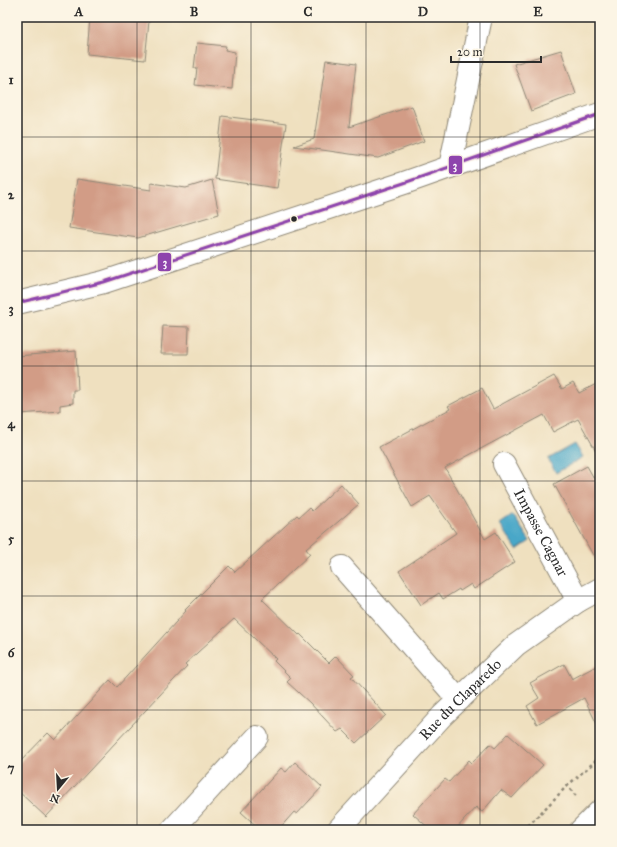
<svg xmlns="http://www.w3.org/2000/svg" width="617" height="847" font-family="'IM FELL Great Primer',serif">
  <style>
    .water { fill: #4aa7c8; stroke: #3a697a }
    .building { fill: #d29c86 }
    .lines { fill: none; stroke-linecap: round; stroke-linejoin: round }
    .minor-casing { stroke: #8d8675; stroke-width: 24 }
    .tertiary-casing { stroke: #8d8675; stroke-width: 24 }
    .path { stroke: #8d8675; stroke-width: 2.5; stroke-dasharray: 3 3; stroke-linecap: butt }
    .minor { stroke: #fff; stroke-width: 22 }
    .tertiary { stroke: #fff; stroke-width: 22 }
    .bus-1-casing { stroke: #fcf5e5; stroke-width: 6 }
    .bus-1 { stroke: #8e44ad; stroke-width: 3 }
    .grid { fill: none; stroke: #2b2b2b; stroke-width: 1; stroke-opacity: 0.55 }
    .bus-dot { fill: #2b2b2b; stroke: #fcf5e5; stroke-width: 1.5 }
    .labels { text-anchor: middle; dominant-baseline: central; stroke-width: 4; stroke-linejoin: round; paint-order: stroke }
    .street-label { font-size: 15px; fill: #2b2b2b; stroke: #fcf5e5 }
    .line-badge { stroke: #fcf5e5; stroke-width: 1.5 }
    .badge-label { font-size: 11px; text-anchor: middle; font-weight: bold; fill: #fff }
    .neatline { fill: none; stroke: #2b2b2b; stroke-width: 1.5 }
    .grid-label { font-size: 13px; text-anchor: middle; font-weight: bold; fill: #2b2b2b }
  </style>
  <rect width="100%" height="100%" fill="#fcf5e5"/>
  <filter id="ink" filterUnits="userSpaceOnUse"><feTurbulence type="fractalNoise" baseFrequency=".025" numOctaves="2"/><feDisplacementMap in="SourceGraphic" scale="8" xChannelSelector="R" yChannelSelector="G"/><feConvolveMatrix kernelMatrix="1 2 1 2 8 2 1 2 1" color-interpolation-filters="sRGB"/></filter>
  <filter id="wash" filterUnits="userSpaceOnUse"><feTurbulence type="fractalNoise" baseFrequency=".012" numOctaves="4" result="noise"/><feDisplacementMap in="SourceGraphic" scale="16" xChannelSelector="R" yChannelSelector="G"/><feGaussianBlur stdDeviation="0.9" result="paint"/><feColorMatrix in="noise" values="0 0 0 0 0 0 0 0 0 0 0 0 0 0 0 0 0 1.4 0 .05"/><feComposite in="paint" operator="in"/></filter>
  <g filter="url(#wash)">
    <rect width="100%" height="100%" fill="#efe0bf"/>
    <g class="water">
      <path d="M575,444L583,457L556,473L548,459Z"/>
      <path d="M513,515L530,541L517,550L500,524Z"/>
    </g>
    <g id="blocks">
      <g class="building">
        <path d="M90,17H110L149,21L145,60L87,54Z"/>
        <path d="M197,43L226,46L225,50L235,52L232,89L195,85L197,68H194Z"/>
        <path d="M561,50L576,94L531,111L514,64Z"/>
        <path d="M326,60L356,64L349,127L412,106L424,141L378,158L294,146L314,139Z"/>
        <path d="M222,116L286,124L277,188L215,179Z"/>
        <path d="M77,179L151,190V183L186,188L212,180L219,214L138,238L69,228Z"/>
        <path d="M163,326L189,327L188,354H161Z"/>
        <path d="M76,351L78,390H73V403L60,405V411L19,414L18,396H17V356Z"/>
        <path d="M554,376L562,389L573,383L579,393L600,382V458L578,419L553,432L544,415L445,468L485,539L496,532L515,562L474,589L471,584L460,591L459,589L443,599L439,593L421,605L399,571L456,533L430,496L412,507L379,447L450,409L448,406L482,388L493,409Z"/>
        <path d="M587,466L600,489V568L554,484Z"/>
        <path d="M341,484L359,504L306,549L310,554L262,599L299,635L300,634L329,663L336,656L354,675L351,677L386,715L356,743L342,729L337,732L310,703L287,682L291,678L274,661L276,659L234,619L185,664L187,666L46,817L17,790V765L48,733L55,740L110,680L117,687L186,611L185,610L229,566L235,572L297,515L299,517L309,508L312,511Z"/>
        <path d="M564,664L572,679L600,664V730L584,698L537,724L527,706L539,698L530,683Z"/>
        <path d="M508,734L543,765L512,798L501,790L482,812L476,807L455,830H431L413,814L445,779L449,782L469,760L472,763L490,744L495,748Z"/>
        <path d="M295,762L322,787L297,814L294,812L278,830H261L241,812L281,768L286,772Z"/>
      </g>
    </g>
  </g>
  <g filter="url(#ink)">
    <use href="#blocks" fill-opacity="0" stroke="#8d8675" stroke-width="1"/>
    <g class="lines">
      <g class="minor-casing">
        <g id="minor">
          <path d="M450,167L481,17"/>
          <path d="M17,303L104,282L404,183L600,114"/>
          <path id="s1" d="M504,464L578,601"/>
          <path d="M342,567L459,700"/>
          <path d="M172,830L257,737"/>
          <path id="s2" d="M338,830L442,716L516,645L578,601L600,589"/>
        </g>
      </g>
      <g class="tertiary-casing">
        <path id="tertiary" d="M581,830L600,811"/>
      </g>
      <g class="path">
        <path d="M567,786L600,757"/>
        <path d="M524,830L567,786L577,797"/>
      </g>
      <use href="#minor" class="minor"/>
      <use href="#tertiary" class="tertiary"/>
      <g class="bus-1-casing">
        <path id="bus-1" d="M17,303L104,282L404,183L600,114"/>
      </g>
      <use href="#bus-1" class="bus-1"/>
    </g>
  </g>
  <path class="grid" d="M137,17V830M251,17V830M366,17V830M480,17V830M17,137H600M17,251H600M17,366H600M17,481H600M17,596H600M17,710H600"/>
  <circle class="bus-dot" cx="294" cy="219" r="3.5"/>
  <g class="labels">
    <g class="street-label">
      <text stroke="none"><textPath href="#s1" startOffset="78">Impasse Cagnar</textPath></text>
      <text stroke="none"><textPath href="#s2" startOffset="179">Rue du Claparedo</textPath></text>
    </g>
  </g>
  <g class="line-badge">
    <rect x="448" y="155" width="15" height="20" rx="4" fill="#8e44ad"/>
    <rect x="157" y="252" width="15" height="20" rx="4" fill="#8e44ad"/>
  </g>
  <g class="badge-label">
    <text x="455" y="169">3</text>
    <text x="165" y="266">3</text>
  </g>
  <rect width="617" height="847" fill="none" stroke="#fcf5e5" stroke-width="44"/>
  <g transform="translate(58 789) rotate(198)" stroke="#fcf5e5" stroke-width="3" paint-order="stroke">
  <path d="M0-3L7 15L0 10L-7 15Z" fill="#2b2b2b"/>
  <text y="-6" font-size="11" font-weight="bold" text-anchor="middle" fill="#2b2b2b">N</text>
  </g>
  <path d="M451 56v6h90v-6" fill="none" stroke="#2b2b2b" stroke-width="2"/>
  <text x="457" y="56" font-size="12" fill="#2b2b2b" stroke="#fcf5e5" stroke-width="3" paint-order="stroke">20 m</text>
  <rect x="22" y="22" width="573" height="803" class="neatline"/>
  <g class="grid-label">
    <text x="79" y="16">A</text>
    <text x="194" y="16">B</text>
    <text x="308" y="16">C</text>
    <text x="423" y="16">D</text>
    <text x="538" y="16">E</text>
    <text x="11" y="84">1</text>
    <text x="11" y="199">2</text>
    <text x="11" y="313">3</text>
    <text x="11" y="428">4</text>
    <text x="11" y="543">5</text>
    <text x="11" y="657">6</text>
    <text x="11" y="772">7</text>
  </g>
</svg>
